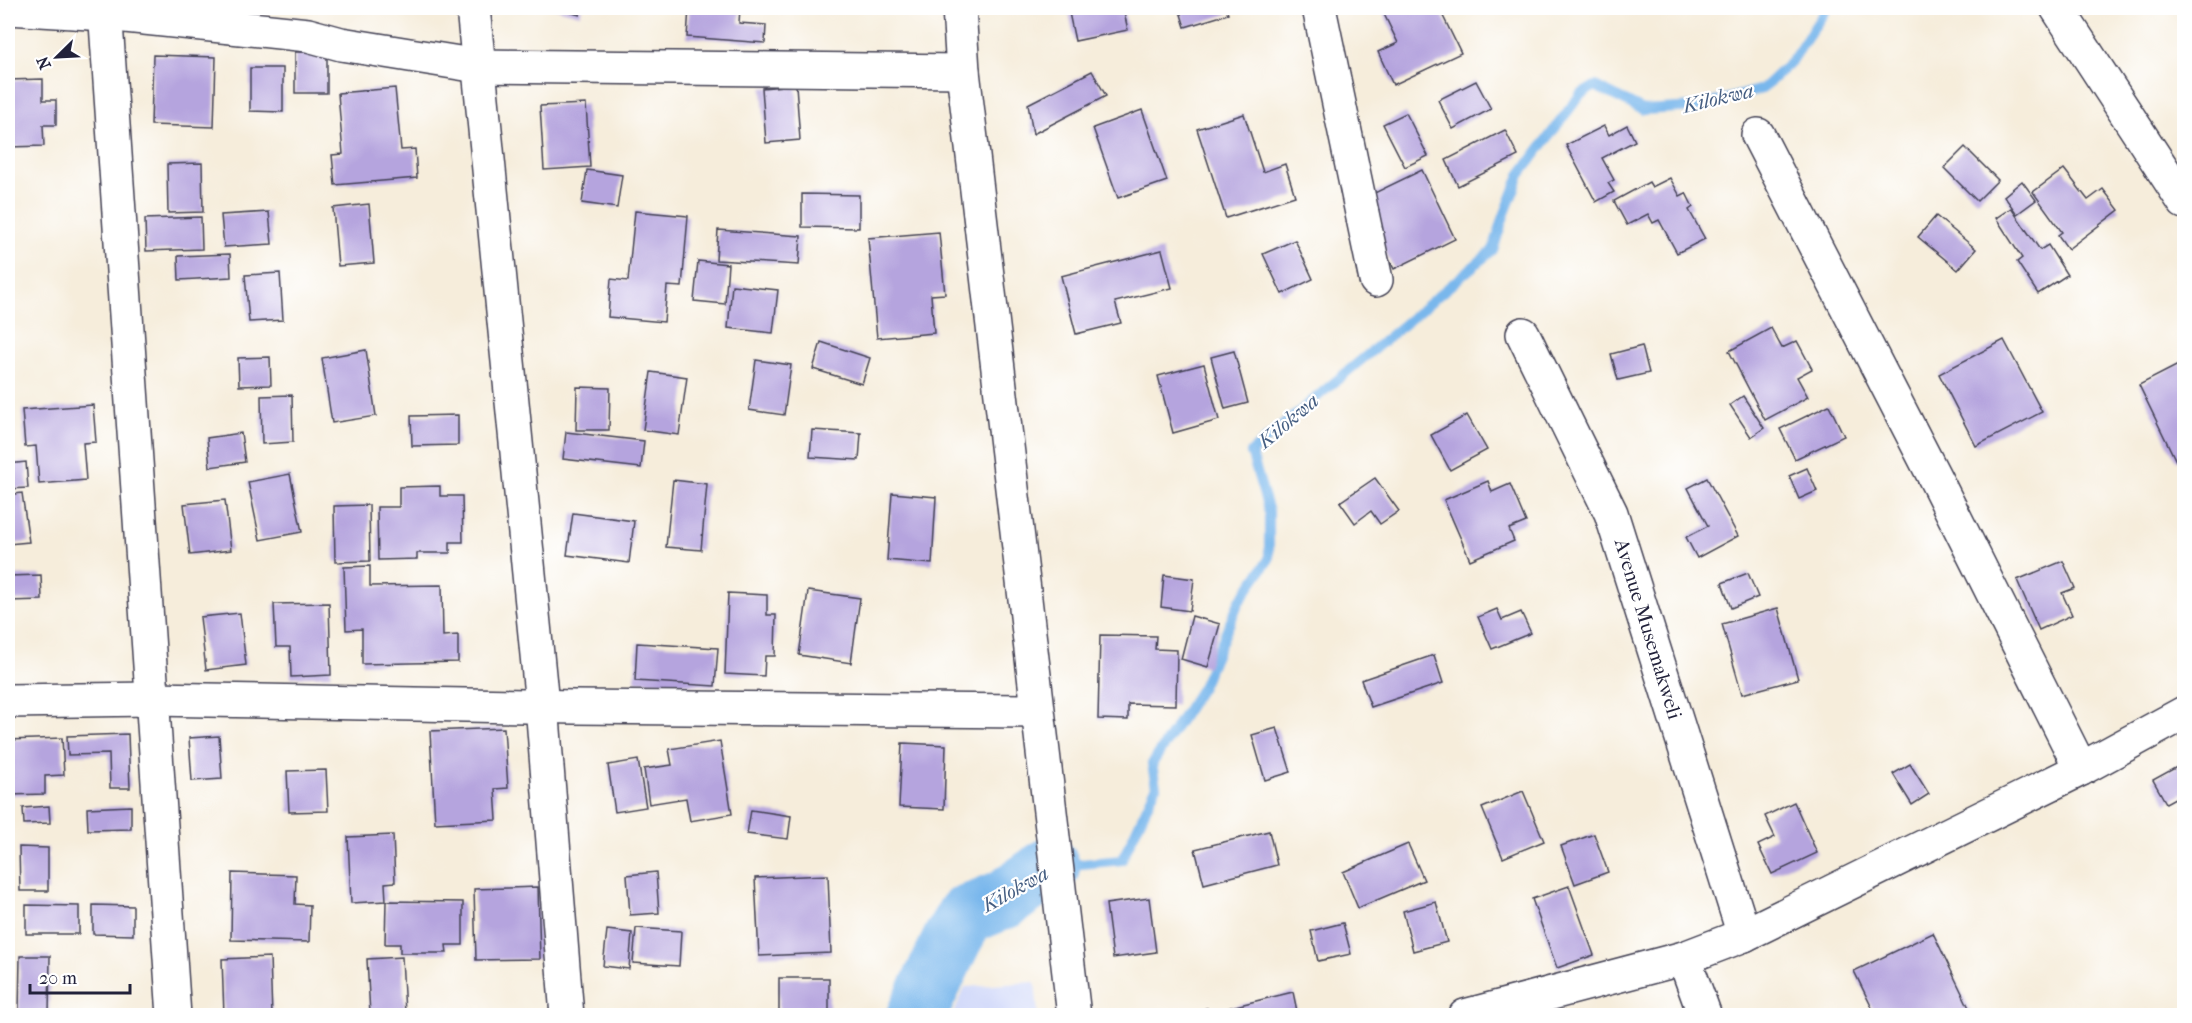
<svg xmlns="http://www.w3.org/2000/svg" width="2192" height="1023" font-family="'IM FELL French Canon',serif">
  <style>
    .built { fill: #d1d9f9 }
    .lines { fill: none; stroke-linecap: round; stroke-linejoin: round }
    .stream { stroke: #79b7ec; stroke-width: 10 }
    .river { stroke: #79b7ec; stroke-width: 60 }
    .building { fill: #b5a4de }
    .minor-casing { stroke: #424053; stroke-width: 36 }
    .major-casing { stroke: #424053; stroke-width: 36 }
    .minor { stroke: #fff; stroke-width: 33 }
    .major { stroke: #fff; stroke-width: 33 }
    .labels { text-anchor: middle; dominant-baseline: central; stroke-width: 4.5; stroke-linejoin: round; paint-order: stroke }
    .street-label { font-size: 20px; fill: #22223b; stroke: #fff }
    .water-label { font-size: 21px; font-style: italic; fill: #455e82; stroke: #fff }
  </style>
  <rect width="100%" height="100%" fill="#fff"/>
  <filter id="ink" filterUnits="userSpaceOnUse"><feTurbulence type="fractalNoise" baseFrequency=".0167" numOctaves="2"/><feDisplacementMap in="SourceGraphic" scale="12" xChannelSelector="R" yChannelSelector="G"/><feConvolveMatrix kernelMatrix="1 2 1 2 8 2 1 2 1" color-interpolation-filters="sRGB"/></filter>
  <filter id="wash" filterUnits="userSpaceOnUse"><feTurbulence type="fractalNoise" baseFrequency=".008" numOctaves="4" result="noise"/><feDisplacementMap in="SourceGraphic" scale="24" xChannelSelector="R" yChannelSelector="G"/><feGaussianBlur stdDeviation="1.35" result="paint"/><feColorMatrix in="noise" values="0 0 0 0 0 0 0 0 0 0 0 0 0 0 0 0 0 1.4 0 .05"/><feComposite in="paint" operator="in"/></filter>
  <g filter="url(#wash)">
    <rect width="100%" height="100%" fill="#f6eddb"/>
    <path class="built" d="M1035,982L1038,1015H953L965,987Z"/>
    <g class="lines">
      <path class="stream" d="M1061,866L1122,860L1156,787L1152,764L1202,687L1239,602L1269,559V512L1251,452L1493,250L1504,216L1520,175L1580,95L1595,86L1643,110L1696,107L1762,89L1792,61L1827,8"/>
      <path class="river" d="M916,1016L953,938L966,915L1005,899L1050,867"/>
    </g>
    <g id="blocks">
      <g class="building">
        <path d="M554,8H582L580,15Z"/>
        <path d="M689,8H740L739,23L766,25L765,43L687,37Z"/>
        <path d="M1068,8H1123L1128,30L1075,41Z"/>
        <path d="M1179,8H1226L1228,14L1185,27Z"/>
        <path d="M1381,8H1439L1461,53L1393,85L1378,52L1398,43Z"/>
        <rect x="295" y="52" width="32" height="41"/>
        <path d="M153,55L216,57L214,127L151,125Z"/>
        <path d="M250,68H283V112L250,111Z"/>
        <path d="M1092,71L1106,96L1033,134L1028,104Z"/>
        <path d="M43,79V100H56V125H43L44,146L8,147V80Z"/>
        <path d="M1476,81L1491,109L1453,129L1438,100Z"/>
        <path d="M796,85L800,140L766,143L762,88Z"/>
        <path d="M395,88L401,150L415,149L417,178L335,185L332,155L343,154L338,93Z"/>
        <path d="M586,104L590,167L544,170L540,106Z"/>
        <path d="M1142,110L1167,181L1118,198L1093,128Z"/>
        <path d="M1406,113L1428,156L1405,167L1383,124Z"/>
        <path d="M1244,114L1263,172L1285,164L1295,196L1226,218L1197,129Z"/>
        <path d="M1627,125L1635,141L1602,158L1614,180L1608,183L1614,192L1596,202L1566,145L1604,126L1609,135Z"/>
        <path d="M1505,130L1518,156L1458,186L1446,160Z"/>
        <path d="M1965,147L1998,180L1977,201L1944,168Z"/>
        <path d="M202,163L203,212L168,213L167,164Z"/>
        <path d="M2064,169L2088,200L2103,189L2119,210L2068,249L2058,235L2062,232L2033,192Z"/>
        <path d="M587,170L622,175L617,208L582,203Z"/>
        <path d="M1422,170L1455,239L1394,269L1360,200Z"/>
        <path d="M1670,178L1680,196L1686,193L1693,207L1689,210L1705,239L1677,253L1659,220L1653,223L1648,214L1627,225L1614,201L1649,182L1652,187Z"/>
        <path d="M2022,181L2036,200L2017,214L2004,196Z"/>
        <path d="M802,194L859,195V228L802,227Z"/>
        <path d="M369,204L374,263L338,266L333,208Z"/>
        <path d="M2011,208L2040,250L2048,245L2067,275L2038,294L2017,262L2022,258L1996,218Z"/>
        <path d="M635,211L688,216L682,287L667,286L664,322L608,317L611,279L628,281Z"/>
        <path d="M269,212L272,244L224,247L221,215Z"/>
        <path d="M1936,216L1976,249L1958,270L1918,237Z"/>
        <path d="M201,217L202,249L146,251L145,219Z"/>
        <path d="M718,230L801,236L799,265L716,260Z"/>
        <path d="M939,232L945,294L931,295L934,333L877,338L868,238Z"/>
        <path d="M1295,240L1313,279L1282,294L1263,254Z"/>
        <path d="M1162,250L1172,288L1115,302L1121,323L1076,334L1061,276Z"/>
        <path d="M230,254L231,277L179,280L178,256Z"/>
        <path d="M698,261L728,264L725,304L694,301Z"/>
        <path d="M280,273L283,320L249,322L245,275Z"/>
        <path d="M732,285L778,290L773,333L728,328Z"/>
        <path d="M1771,328L1782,348L1797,341L1812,369L1797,377L1808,397L1765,420L1729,351Z"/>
        <path d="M2004,340L2042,412L1976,446L1939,374Z"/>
        <path d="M821,342L870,358L862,384L813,369Z"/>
        <path d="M1642,346L1649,373L1618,380L1611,354Z"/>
        <path d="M366,350L376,416L332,423L322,358Z"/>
        <path d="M1234,351L1248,403L1225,409L1211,357Z"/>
        <path d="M270,357L271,385L239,386L238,358Z"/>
        <path d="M756,360L791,365L784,415L749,410Z"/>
        <path d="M2184,362V457L2176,461L2139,385Z"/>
        <path d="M1204,364L1219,420L1173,433L1158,376Z"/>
        <path d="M651,372L687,377L679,435L643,430Z"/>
        <path d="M577,387L610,388L609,430H576Z"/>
        <path d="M292,395L293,442L262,444L261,396Z"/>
        <path d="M1743,396L1764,428L1751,437L1730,405Z"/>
        <path d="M93,405L96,442L83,443L86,480L39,484L36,446L25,447L22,410Z"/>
        <path d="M1829,405L1844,436L1795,459L1780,429Z"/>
        <path d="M458,415V445L412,446L411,416Z"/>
        <path d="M1467,415L1487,450L1450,470L1431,435Z"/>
        <path d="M812,430L861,433L859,460L810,457Z"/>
        <path d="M566,432L644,441L641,468L563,459Z"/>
        <path d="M241,433L245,462L210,467L207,438Z"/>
        <path d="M26,462L28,488L8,489V464Z"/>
        <path d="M1807,468L1817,491L1799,499L1789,476Z"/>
        <path d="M290,474L302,532L260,540L248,482Z"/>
        <path d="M1375,478L1399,511L1380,524L1371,511L1355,523L1340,502Z"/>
        <path d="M1707,478L1738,536L1697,558L1686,537L1708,526L1688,488Z"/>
        <path d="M673,480L707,484L701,550L666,547Z"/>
        <path d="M1488,481L1492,492L1510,484L1526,522L1509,529L1514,541L1470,560L1444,500Z"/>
        <path d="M440,486V496H462L463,542H450V553H417V559L378,560L377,507H399V487Z"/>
        <path d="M22,493L29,542L8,544V495Z"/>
        <path d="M892,493L936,497L932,564L887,560Z"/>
        <path d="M225,500L231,550L190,555L184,504Z"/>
        <path d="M369,505L370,561L335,562L334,506Z"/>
        <path d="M573,513L634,521L629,563L567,555Z"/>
        <path d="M2063,561L2075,588L2062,593L2072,615L2039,630L2017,580Z"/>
        <path d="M370,566V586L442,585L443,636L458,635V662L362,664V629L346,630L344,567Z"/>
        <path d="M1748,573L1758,597L1731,608L1722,583Z"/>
        <path d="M41,575L42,600L8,601V576Z"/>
        <path d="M1164,575L1194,579L1190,611L1161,607Z"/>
        <path d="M808,591L860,598L851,663L799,655Z"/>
        <path d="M728,593L767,595V615H776L775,656H765L764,676L725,674Z"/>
        <path d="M329,603L331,675L291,677L290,647H276L274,604Z"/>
        <path d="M1778,608L1798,679L1742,694L1722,624Z"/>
        <path d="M1497,609L1502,620L1521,612L1531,633L1492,649L1478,617Z"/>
        <path d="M240,613L246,665L206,670L200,617Z"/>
        <path d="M1192,616L1220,624L1208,667L1181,659Z"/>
        <path d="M1100,635L1156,636L1155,649L1177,650L1176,705L1128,704V720L1098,719Z"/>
        <path d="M637,643L718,648L715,686L635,681Z"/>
        <path d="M1434,655L1443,683L1371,707L1361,680Z"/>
        <path d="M504,728L508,788L495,789L497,820L435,823L430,731Z"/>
        <path d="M1277,728L1291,772L1265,780L1252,735Z"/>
        <path d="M128,734L130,788H110L109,754L68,755L67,736Z"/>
        <path d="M219,736L222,779L192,781L189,738Z"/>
        <path d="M62,738L64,775L45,776V794L8,795V740Z"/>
        <path d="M720,741L732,814L690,821L686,798L649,804L644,769L672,765L669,749Z"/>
        <path d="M902,743L946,745L944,809L899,807Z"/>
        <path d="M638,760L646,807L615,812L608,765Z"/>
        <path d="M2184,763V793L2166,803L2153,780Z"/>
        <path d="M1910,764L1929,794L1912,805L1893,774Z"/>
        <path d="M326,770L328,811L289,812L287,771Z"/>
        <path d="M1523,791L1544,841L1503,858L1482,808Z"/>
        <path d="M1794,802L1817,853L1772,874L1758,845L1775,837L1765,816Z"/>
        <path d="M49,806L50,823L24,824L23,808Z"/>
        <path d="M131,806V829L88,830L87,808Z"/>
        <path d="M751,810L791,816L788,839L747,834Z"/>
        <path d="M1269,831L1277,865L1204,884L1195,849Z"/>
        <path d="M1594,834L1608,872L1575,884L1561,846Z"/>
        <path d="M393,835L395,882L385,883L386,901L351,903L348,837Z"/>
        <path d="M1408,844L1424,880L1358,908L1343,872Z"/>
        <path d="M19,847L48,848V891H20Z"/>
        <path d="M656,872L659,913L630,915L627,875Z"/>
        <path d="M232,873L296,875L295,904L310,905L309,942L231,940Z"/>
        <path d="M828,875L831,953L759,956L755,878Z"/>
        <path d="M1569,886L1594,955L1557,968L1532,899Z"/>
        <path d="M538,887L540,959L476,960L474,889Z"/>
        <path d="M1149,898L1156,952L1113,958L1106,904Z"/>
        <path d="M386,901L463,902V945H446L447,953H400V944H385Z"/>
        <path d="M1436,902L1447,942L1413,951L1403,911Z"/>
        <path d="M26,905L79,906V934H26Z"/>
        <path d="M93,905L133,906V935L93,934Z"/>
        <path d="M1343,923L1351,954L1318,961L1311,931Z"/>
        <path d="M636,928L681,931L679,966L633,963Z"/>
        <path d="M607,930L632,933L629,969L603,966Z"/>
        <path d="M1933,933L1973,1016H1876L1854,971Z"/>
        <path d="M20,956H50L49,1014L19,1013Z"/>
        <path d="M270,957L272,1016H224L222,959Z"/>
        <path d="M402,957L405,1013L370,1014L367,959Z"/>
        <rect x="779" y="978" width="50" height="38"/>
        <path d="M1293,992L1298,1016H1229L1227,1008Z"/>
        <path d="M1207,1008L1209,1016H1179V1015Z"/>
      </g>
    </g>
  </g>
  <g filter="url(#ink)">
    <use href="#blocks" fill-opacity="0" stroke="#424053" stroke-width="1.5"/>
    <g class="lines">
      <g class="minor-casing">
        <g id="minor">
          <path d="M8,8L106,14L308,35L341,44L478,66L963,71"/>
          <path d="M105,8L174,1016"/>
          <path d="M473,8L542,705L567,1016"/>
          <path d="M1319,8L1376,280"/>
          <path d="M2057,8L2184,202"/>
          <path d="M1758,135L1939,486L2081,769"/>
          <path d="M1523,334L1611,513L1744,935"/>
          <path d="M8,701L152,699L574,707L1037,711"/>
          <path d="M1684,958L1705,1016"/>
          <path d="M1465,1016L1684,958L1744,935L2081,769L2184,713"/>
        </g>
      </g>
      <g class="major-casing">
        <path id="major" d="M959,8L963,71L1074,1016"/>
      </g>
      <use href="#minor" class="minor"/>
      <use href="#major" class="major"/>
    </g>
  </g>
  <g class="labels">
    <g class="street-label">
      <text transform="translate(1648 629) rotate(73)">Avenue Musemakweli</text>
    </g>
    <g class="water-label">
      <text transform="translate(1718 98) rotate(-13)">Kilokwa</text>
      <text transform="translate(1288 421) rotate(-40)">Kilokwa</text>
      <text transform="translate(1015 889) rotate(-29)">Kilokwa</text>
    </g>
  </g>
  <rect width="2192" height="1023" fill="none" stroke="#fff" stroke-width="30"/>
  <g transform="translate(57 57) rotate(246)" stroke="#ffffff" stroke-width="4.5" paint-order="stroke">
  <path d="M0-4.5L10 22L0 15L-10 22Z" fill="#22223b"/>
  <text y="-9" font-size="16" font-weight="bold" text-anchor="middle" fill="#22223b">N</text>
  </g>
  <path d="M30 984v9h100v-9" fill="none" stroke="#22223b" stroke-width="3"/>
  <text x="39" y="984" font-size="18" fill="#22223b" stroke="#ffffff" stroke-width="4.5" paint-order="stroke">20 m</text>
</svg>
